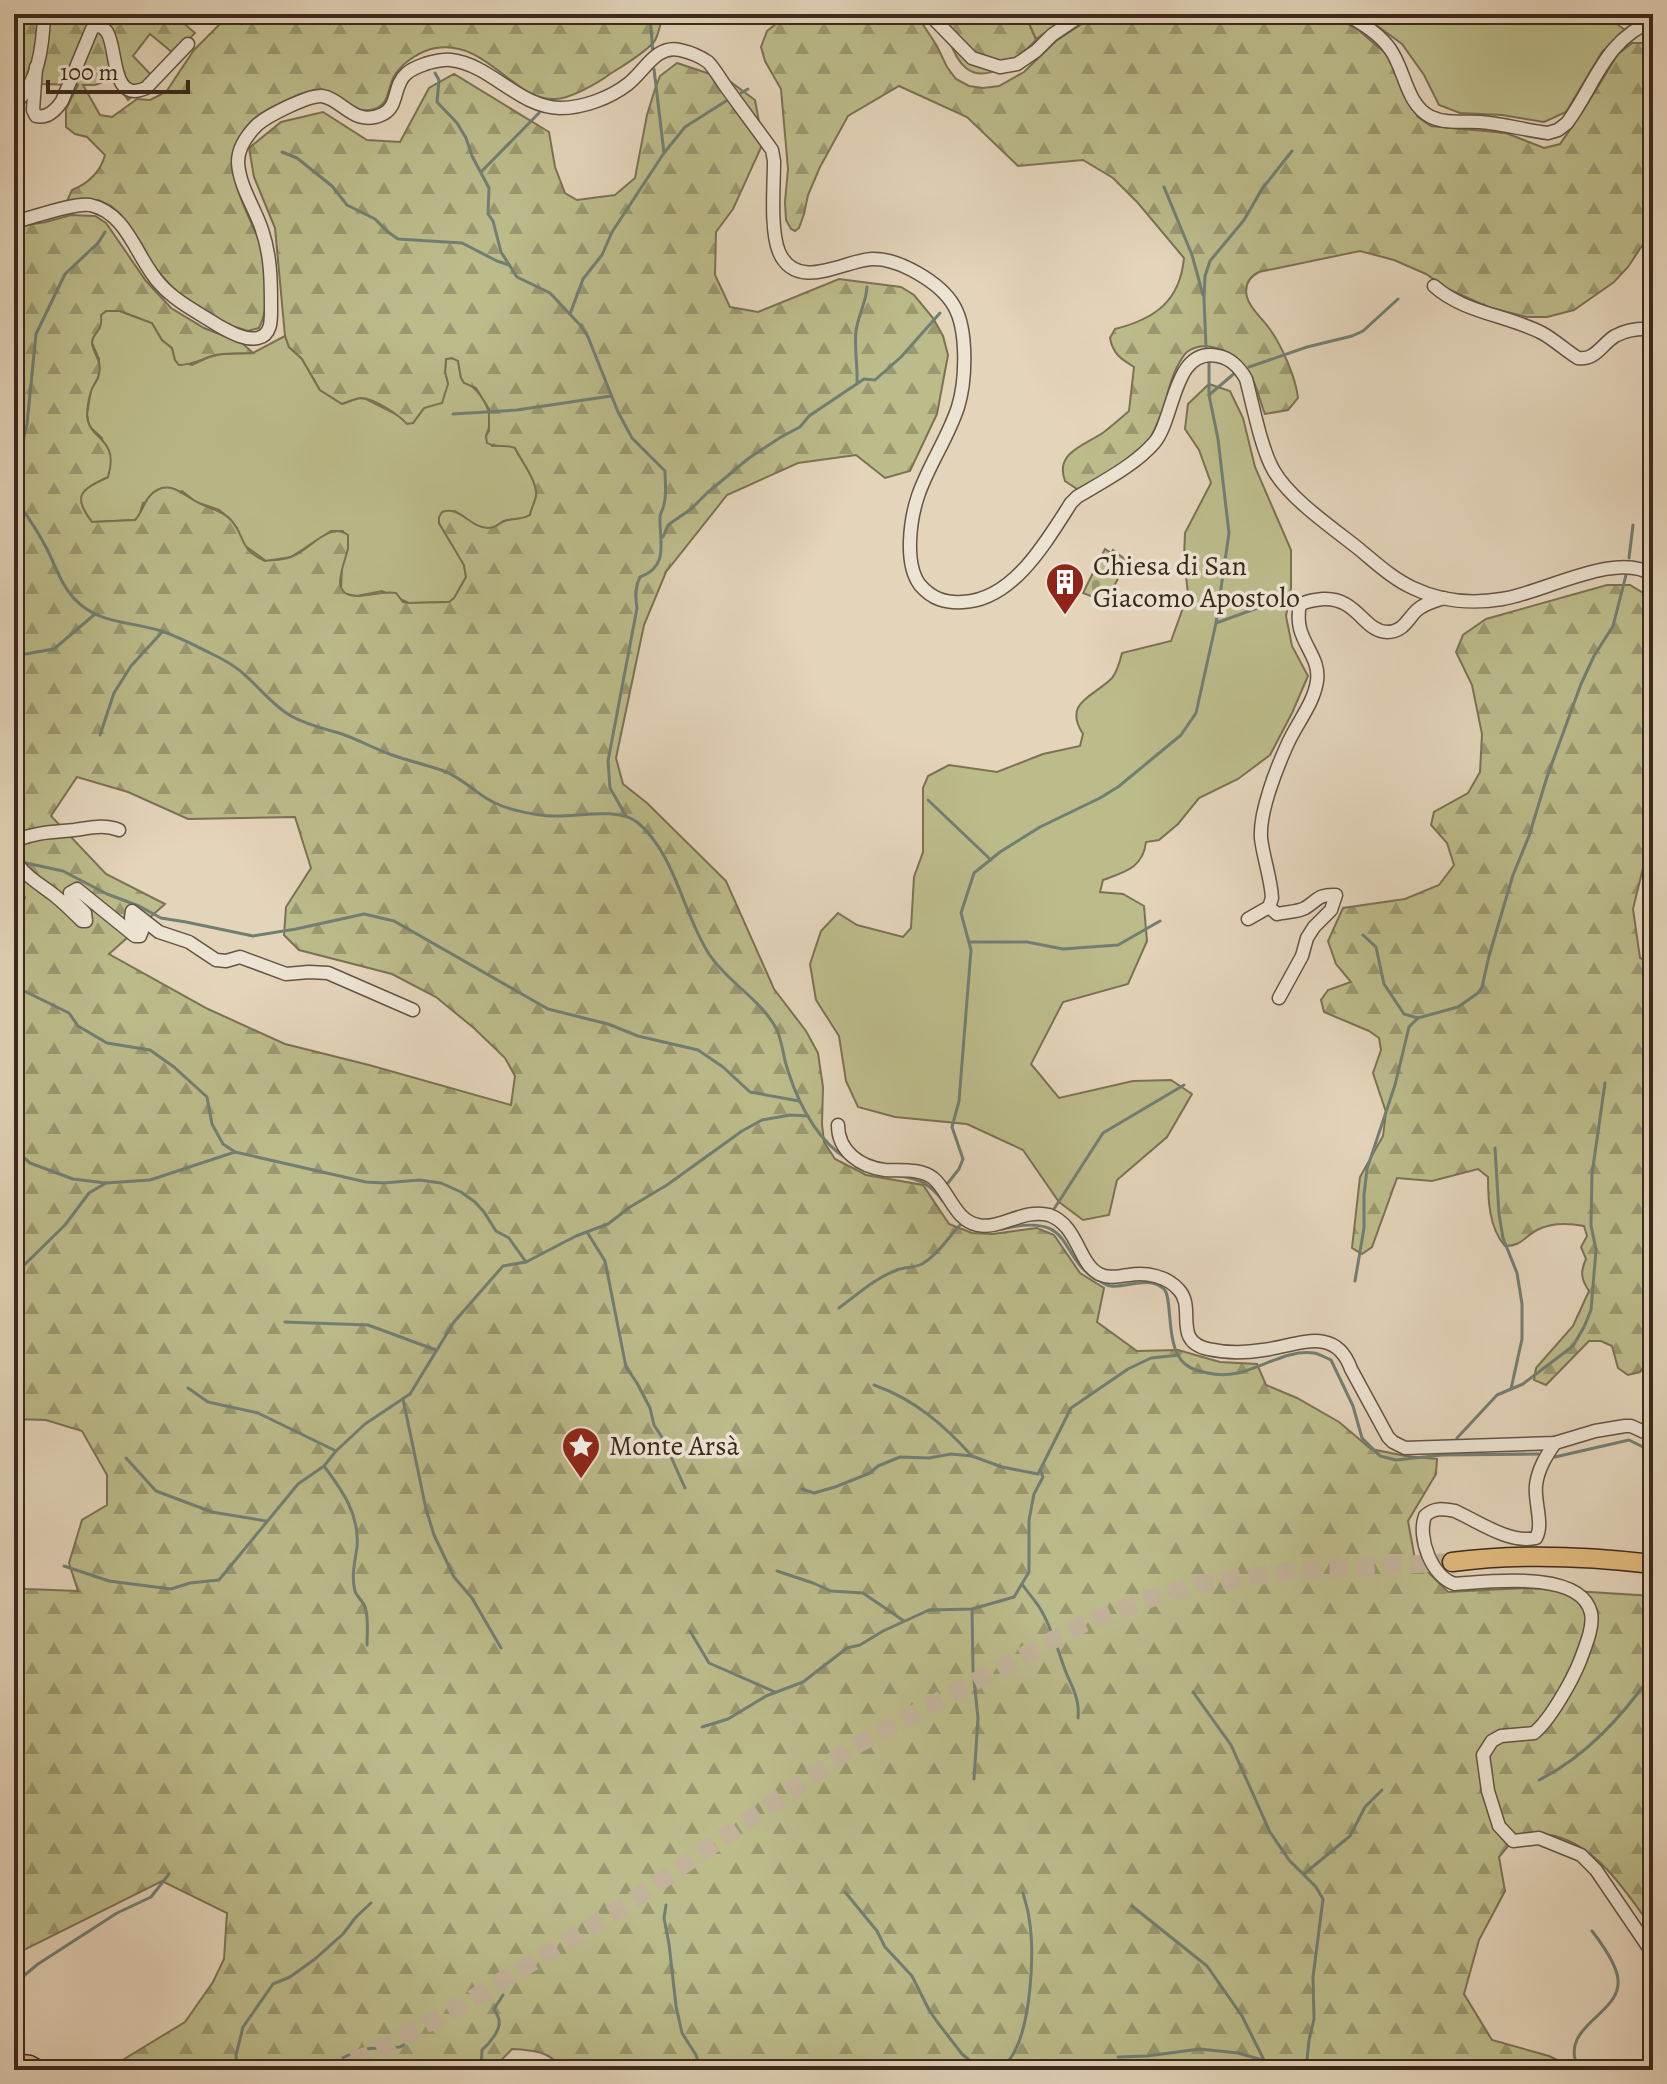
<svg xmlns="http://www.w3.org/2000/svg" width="1667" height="2084" font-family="Alegreya,serif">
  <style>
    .grass { fill: #bcbb8a; stroke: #7b7253; stroke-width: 2 }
    .forest { fill: url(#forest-firs); stroke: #7b7253; stroke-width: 2; fill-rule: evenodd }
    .cemetery { fill: url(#cemetery-stones); stroke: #7b7253; stroke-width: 2 }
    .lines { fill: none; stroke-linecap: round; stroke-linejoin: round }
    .stream { stroke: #717f73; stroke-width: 3 }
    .highway-tunnel { stroke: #c2b29a; stroke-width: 18; stroke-dasharray: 18 9; stroke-linecap: butt }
    .minor-casing { stroke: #645444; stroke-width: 15 }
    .major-casing { stroke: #3a2a1c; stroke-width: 19 }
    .highway-casing { stroke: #3a2a1c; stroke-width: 21 }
    .minor { stroke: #ede3d2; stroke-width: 12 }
    .major { stroke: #e2ba7d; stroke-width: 16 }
    .highway { stroke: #e2ba7d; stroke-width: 18 }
    .labels { text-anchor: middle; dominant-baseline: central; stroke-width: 7; stroke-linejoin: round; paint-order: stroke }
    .poi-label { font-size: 28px; fill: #3a2a1c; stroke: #ede3d2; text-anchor: start }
  </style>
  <defs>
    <pattern id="forest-firs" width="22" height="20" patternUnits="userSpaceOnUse" patternTransform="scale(2)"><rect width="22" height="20" fill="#bcbb8a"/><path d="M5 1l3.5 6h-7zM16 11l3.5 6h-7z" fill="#9a9870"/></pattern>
    <pattern id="cemetery-stones" width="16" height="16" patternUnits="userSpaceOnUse" patternTransform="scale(2)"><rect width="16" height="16" fill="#bcbb8a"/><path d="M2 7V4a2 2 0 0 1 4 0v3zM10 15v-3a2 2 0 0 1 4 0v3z" fill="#9a9870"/></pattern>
  </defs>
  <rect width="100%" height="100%" fill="#e4d4ba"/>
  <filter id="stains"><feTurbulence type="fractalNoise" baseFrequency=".0025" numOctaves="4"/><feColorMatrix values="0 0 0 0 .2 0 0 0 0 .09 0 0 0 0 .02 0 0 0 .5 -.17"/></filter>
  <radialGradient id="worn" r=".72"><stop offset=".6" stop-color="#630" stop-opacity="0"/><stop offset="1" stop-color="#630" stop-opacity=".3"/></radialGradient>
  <g class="grass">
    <path d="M1022,14H1072L1036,39L1027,19Z"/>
    <path d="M1361,14H1603L1625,30L1602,52L1566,112L1544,122L1502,115L1460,113L1439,105L1424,75L1402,44Z"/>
    <path d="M106,311H120L152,323L162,340L172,348L175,360L192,365L209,357L221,354L253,353L285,336L289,347L302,359L320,390L342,404L359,398L366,399L413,423L424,408L448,384L445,372L446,359L452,358L458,360L461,378C481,391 497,412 486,436L492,446L510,445L515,448C522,462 538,482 536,496C535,502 531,509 530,515C522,520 512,518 504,521C498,524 498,527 492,528C479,531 464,517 455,511L439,523L464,565L466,577L454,599L449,602L409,603L382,591L357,596L346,594L341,590L342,565L348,547L343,531H331L291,557L266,561L244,545L237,528L229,518L219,510L196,502L182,491L143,503L139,516L135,520L92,522C72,496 79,490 108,477L102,438L89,426L87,414L91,390L98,378L99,359L92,343L93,337L100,327L101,315Z"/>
    <path d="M1209,384L1230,391L1243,418L1255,467L1291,550V588L1286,616L1292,646L1308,676L1292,713L1270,755L1238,779L1199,798L1178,824L1159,840L1146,842C1143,868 1125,872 1103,880L1100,892L1123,894L1144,906L1147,941L1128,984L1063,1002L1031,1064L1059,1098L1133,1081L1171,1080L1192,1094L1167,1137L1117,1180L1109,1215L1083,1220L1059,1202L1023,1150L967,1124L895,1117L858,1107L846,1081L839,1036L816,1000L810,964L821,931L838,913L857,925L903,937L911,928L914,877L923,852V788L928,776L949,765L997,772L1043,754L1080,746L1083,734C1062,702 1095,696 1112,678C1117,672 1120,661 1122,653L1171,641L1188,594L1184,558L1185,533L1211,483L1199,450L1185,429L1188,404Z"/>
  </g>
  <g class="forest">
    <path d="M14,14H40C38,43 35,75 14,97Z"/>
    <path d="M47,14H173L195,33L174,54L150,34L133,56L154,78L128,100L114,78L95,85H83L100,115L112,117L137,99L150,100L166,92L194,50L230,14H286L304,19L308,14H664C660,22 659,35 654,42C642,55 624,65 610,74C598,83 570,99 555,99C513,101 488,40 436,48C422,50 405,61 396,73C386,86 392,107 370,110C351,113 338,92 320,90C308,88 271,107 260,114C254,118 246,126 243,132C218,169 247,209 261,245C269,266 269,309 259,328L248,331L229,325L184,298L171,286L156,269L121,215L111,206L98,200L67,201L72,190C88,184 101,171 105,155L87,137L75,134L66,127V109L78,85L38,84Z"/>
    <path d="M788,14H916L937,46L947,67L956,79L969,86L983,88L999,86L1024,72L1056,41L1097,14H1327L1356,28L1391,58L1402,91L1418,117L1431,126L1506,133L1544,148L1560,144L1583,111L1618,54L1632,43H1653V229L1628,267L1614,282L1574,310L1547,317H1527L1488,307L1448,289L1426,274L1394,260L1360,251L1259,272C1249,277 1244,285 1247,297C1250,309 1262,318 1269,328C1281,344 1296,378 1298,398L1288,410L1265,414C1260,402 1257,385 1250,374C1239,355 1208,337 1187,352C1183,355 1180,362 1177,367C1166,388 1165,415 1152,436C1142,451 1094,484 1077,489L1065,481C1054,452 1086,445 1104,432C1113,425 1121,418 1129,411L1134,367C1121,359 1113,354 1110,338L1115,329C1155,319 1180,301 1184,258L1138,203L1113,178L1083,160L1018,166L967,117L899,86L848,116L820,167L808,195L804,214L799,228L795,231L791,229L786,220L785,202L788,169L781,89L765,61L761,47L767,31Z"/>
    <path d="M932,14H1022L1027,19L1036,40C1021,56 988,86 966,68C956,60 952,46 946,35C942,28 937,21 932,14Z"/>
    <path d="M677,63L728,80L755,100L763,143L733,209L716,232L715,275L730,307L758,312L839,279L901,287L914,295L933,318L943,336L948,355L937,414L910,471L885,478L856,455L798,463L727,495L666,572L644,625L616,758L623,784L647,803L726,881L774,989L806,1031L818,1053L823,1087L822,1124L824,1142L835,1159L866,1175L923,1185L949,1224L972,1233L993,1234L1037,1228L1054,1235L1080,1273L1104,1288L1097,1322L1137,1351L1178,1350L1220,1362L1257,1364L1266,1385L1297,1398L1339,1422L1371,1449L1406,1456L1437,1459L1436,1474L1408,1521L1415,1559L1448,1592L1526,1588L1653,1596V1929C1627,1894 1600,1848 1555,1836C1544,1833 1529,1835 1518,1834L1499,1857L1505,1891L1479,1940L1464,1994L1492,2040L1549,2056L1578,2070H562C552,2051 532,2050 512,2049L492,2070H267L258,2062H234L205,2070H112L121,2061L185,2022L213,1982L224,1959L227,1913L162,1881L14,1955V1584L26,1589L78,1591L69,1563L82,1520L107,1505V1475L82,1431L46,1420L14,1419V934L25,897L14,890V227L46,222L71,215L95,216L106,223L146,281L171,308L204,328L242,343L253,353C240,354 225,352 212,356C199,360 193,365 179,365L175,360L172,348L162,340L152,323L120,311H106L101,315C101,319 102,323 100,327C98,333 91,336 92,344C94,356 102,359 99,374C98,380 93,385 91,391C89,398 87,409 87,416C89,441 120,437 108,477C80,490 72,496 92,522L135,520C144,511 144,497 157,490C173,482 184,496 197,502C209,509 220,509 230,519C246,536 238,549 265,561C274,560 284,560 291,557C310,550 329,521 348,535C348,538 348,546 348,548C345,564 328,595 356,596C371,596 380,591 396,593L403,602L409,603L449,602L454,598L466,577L464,565L439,523V517L442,512C460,505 470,528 488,528C496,528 499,523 505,521C514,518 522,520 530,515C531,509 535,502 536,496C538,482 522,462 515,448C506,444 496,448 487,443L486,436L489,431V409L476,388L464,383L461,378L458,361L452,358L446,359L445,372L448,384L442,403L424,408L413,423L407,424C399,415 374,398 361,398C355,398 348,402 342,404L320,390L302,359L289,347L285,336L275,228L254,177L249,148L281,122L323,112L367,140L400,142L429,88L454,74L549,132L555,167L565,193L577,200L615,195L635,178L647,115L655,89L660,76ZM77,777L128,792L188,819L295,817L311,868L286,907L284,935L299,950L392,974L436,997L475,1029L505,1058L515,1076L511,1105L369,1065L285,1044L208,1009L109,954L165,904L106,874L51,816Z"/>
    <path d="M1607,585H1630L1653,599V827L1633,909L1640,958L1653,962V1362H1647L1640,1372L1628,1375L1618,1368L1612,1346L1601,1341H1589L1546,1385L1534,1380L1536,1368L1573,1326L1589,1291C1581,1279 1580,1272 1586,1259L1581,1247L1587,1236L1584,1226C1569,1223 1554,1222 1539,1229C1524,1236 1523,1246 1505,1246C1489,1228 1488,1200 1488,1177L1478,1169L1432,1181L1397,1178L1372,1247L1362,1254L1352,1248L1360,1177L1383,1136L1386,1112L1373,1073L1381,1050L1379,1038L1369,1031L1324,1012L1321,1000L1328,990L1351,982L1336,964L1328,941L1343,908L1405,899L1439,885L1454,865L1447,843L1431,825L1434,812L1468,793L1480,772L1482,734L1472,685L1456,652L1463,635L1486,619Z"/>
  </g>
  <path class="cemetery" d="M1105,549L1111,553L1113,550L1127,561L1106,602L1083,593Z"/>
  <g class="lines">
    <g class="stream">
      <path d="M650,14L653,54"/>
      <path d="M654,69L664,153"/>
      <path d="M435,73L439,80L437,102L457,123L466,138L472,156L489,188L488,214L493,221L501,252L517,277L550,293L581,326L588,337L618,412L632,438L665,471C665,482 667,494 664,504C664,507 661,512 660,516C659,541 670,566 640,577C635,587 635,596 637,608L608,761L610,788L626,816"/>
      <path d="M741,93L748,89"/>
      <path d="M282,152L297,158L332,186L347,205L375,219L388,232L398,239L462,243L497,261L509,265"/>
      <path d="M481,172L539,113"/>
      <path d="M1164,187L1192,255L1203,295"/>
      <path d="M570,314L583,279L602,255L612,232L664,153L685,127L726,101"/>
      <path d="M1206,347L1204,299L1205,276L1210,261L1244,220L1262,189L1292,151"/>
      <path d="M1249,367L1307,347L1352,336L1363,331L1398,299"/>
      <path d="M857,384C858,366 854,349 856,331C858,316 866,303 867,287"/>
      <path d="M1209,395L1236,372"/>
      <path d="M453,414L517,410L611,396"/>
      <path d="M14,481L27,424L36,334L65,274L98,243L105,232"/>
      <path d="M14,499C26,513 38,532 47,549C57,569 63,591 81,605C104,624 134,622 161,631C175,635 196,646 210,653C223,659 236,666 246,676C261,689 273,706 291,716C307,725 325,729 342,734C359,740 375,749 392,755C409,761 427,765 444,771C463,778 477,795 495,803C509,810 538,816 554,816C577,817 617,807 637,822C675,853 683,914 709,954C727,982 762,1000 777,1030C783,1044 783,1057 788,1071C799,1105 816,1139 847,1159"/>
      <path d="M663,537L668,525L691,509L707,493L749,458L781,437L800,427L809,416L864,379L875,380L901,357L940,313"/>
      <path d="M1629,558L1633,525"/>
      <path d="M1216,623L1272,603L1285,597"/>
      <path d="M14,656L54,649L95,614"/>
      <path d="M100,735L114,693L131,666L163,631"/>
      <path d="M928,800L991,860"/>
      <path d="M21,862L63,871L107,894L139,906L161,918L186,922L253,936L296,929L364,914L394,921L548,1009L608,1024L638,1036L698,1050L723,1067L750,1092L799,1101"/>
      <path d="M1363,935L1376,947L1384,984L1404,1014L1418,1018"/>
      <path d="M970,942H1027L1063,949L1118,945L1160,921"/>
      <path d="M14,986L69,1013L78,1026L107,1043L150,1050L174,1067L207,1097L212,1124L223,1144L235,1152L366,1182L384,1183L419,1180L441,1183L461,1192L475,1202L484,1212L496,1231L509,1238L526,1262"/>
      <path d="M1495,1148L1499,1214L1503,1238L1517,1273L1522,1304V1339L1511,1389"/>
      <path d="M14,1149L30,1163L73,1179L106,1183L150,1180L235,1152"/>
      <path d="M900,1176C920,1179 931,1185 943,1201"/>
      <path d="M948,1183L959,1169L963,1159L952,1127L959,1101L971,950L961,913L974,873L1000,852L1040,827L1100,798L1118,787L1181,735L1196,713L1216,623L1229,533L1218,439L1209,395V363"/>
      <path d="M1054,1209L1103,1133L1184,1085"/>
      <path d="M1002,1229C1079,1211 1055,1259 1100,1281C1103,1283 1108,1286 1111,1286C1128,1288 1149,1275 1164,1289C1173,1297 1165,1349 1185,1364C1191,1369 1201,1372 1208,1373C1247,1383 1278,1348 1314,1353C1320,1354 1326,1358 1331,1360L1353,1406L1362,1438L1380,1456L1396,1460L1442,1455L1538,1454"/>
      <path d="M587,1232L605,1261L626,1367L637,1383L650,1408L654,1425L663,1439L685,1488"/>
      <path d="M14,1275L65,1225L89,1193L106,1183"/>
      <path d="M1355,1281L1364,1228V1195L1367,1169L1395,1085L1409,1027L1418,1018L1458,1007L1478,993L1482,987L1489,956L1513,875L1529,836L1547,777L1581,684L1594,656L1613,626L1626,575"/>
      <path d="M839,1308C858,1294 875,1278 897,1270C905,1267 914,1268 922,1264C939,1254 948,1237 962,1223"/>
      <path d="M285,1322L368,1325L436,1350"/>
      <path d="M874,1385C914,1399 944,1425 972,1456"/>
      <path d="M188,1388L208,1402L258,1413L336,1451"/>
      <path d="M403,1399L426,1509L434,1535L454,1577L472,1598L501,1648"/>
      <path d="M1457,1438L1497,1395L1523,1384L1573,1346L1584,1327L1591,1310L1596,1250L1591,1225L1592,1174L1605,1083"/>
      <path d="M1555,1457L1629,1440L1653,1452"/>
      <path d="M126,1458L156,1491L212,1512L266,1521"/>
      <path d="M324,1466C342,1490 360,1515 357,1547C355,1561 351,1577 355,1591C357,1597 363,1601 365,1607C369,1619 367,1633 367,1645"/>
      <path d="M802,1489L814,1493L835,1487L870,1473L878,1466L900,1457L929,1458L951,1454L972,1456L1002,1467L1038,1474L1040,1470"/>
      <path d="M64,1566L109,1581L171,1589L190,1583L219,1580L298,1484L324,1466L336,1451L365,1424L410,1394L454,1322L503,1266L526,1262L576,1236L608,1224L630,1207L667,1185L742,1131L762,1120L790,1115L808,1116"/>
      <path d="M777,1571L813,1583L831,1591L863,1593L904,1621"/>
      <path d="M1022,1584C1028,1593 1036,1601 1041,1610C1052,1629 1058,1650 1065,1670C1072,1687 1080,1699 1078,1718"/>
      <path d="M972,1609L973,1670L978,1718L974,1779"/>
      <path d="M690,1631L709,1663L775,1692"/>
      <path d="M1193,1692L1231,1745L1270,1832L1289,1860L1316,1887L1323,1899L1313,1977L1314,2019L1309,2040L1306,2070"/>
      <path d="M14,1717L21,1701"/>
      <path d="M702,1727L728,1719L766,1696L803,1682L847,1648L860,1645L883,1631L929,1610L972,1609L1014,1597L1029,1572V1520L1034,1494L1043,1477L1040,1470L1071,1408L1128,1369L1151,1358L1179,1355"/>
      <path d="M1539,1780C1587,1756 1622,1716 1653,1673"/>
      <path d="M1304,1874L1350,1836L1365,1807L1382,1790"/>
      <path d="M845,1892L877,1931L885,1947L912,1976L929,2010L938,2023L962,2054L981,2070"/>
      <path d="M666,1905L664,1918L669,1944L676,2006L682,2033L696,2055L701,2070"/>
      <path d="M1132,1906L1207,1966L1242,2016L1264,2060"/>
      <path d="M14,1984L38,1964L117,1913L151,1897L169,1874"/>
      <path d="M1118,2057L1147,2056L1200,2049L1238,2053L1297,2070"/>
      <path d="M237,2066L236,2055L243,2027L273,1984L290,1977L315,1959L343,1934L356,1917L371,1903"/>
      <path d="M321,2070L327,2065L362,2049L400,2047L417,2037"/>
      <path d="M481,2070L482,2050C488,2045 501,2030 499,2021C499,2017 496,2013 494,2009L503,1995"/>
      <path d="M999,2070C1003,2066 1009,2061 1012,2056C1031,2026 1035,1953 1029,1918C1028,1909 1025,1901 1023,1893"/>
      <path d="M1579,2070C1555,2023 1628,2015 1617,1974C1613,1959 1602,1944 1592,1931"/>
    </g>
    <path class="highway-tunnel" d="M327,2070L371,2054L467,2002L626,1905L856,1745L1081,1625L1135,1603L1204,1583L1295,1571L1452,1562"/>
    <g class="minor-casing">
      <g id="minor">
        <path d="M929,14L972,58L1000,67L1017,64L1036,51L1052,35L1083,14"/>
        <path d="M1346,14C1362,24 1379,33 1390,49C1405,69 1406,105 1431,117C1446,124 1464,121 1480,122C1503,124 1525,130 1548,133L1558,130L1567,123C1595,85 1605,39 1653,21"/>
        <path d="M36,67L33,110L36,116C48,119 56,110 62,101L92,29L96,25C102,27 103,27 107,32C118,49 110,104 146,88L188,44"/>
        <path d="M14,104C39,84 43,44 44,14"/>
        <path d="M14,222C32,218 74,202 90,205C128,213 136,258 160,284C176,302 199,313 219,326C230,332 245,341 258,338C272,335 271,319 271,308C271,282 271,256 262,230C255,208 239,186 238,162C238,148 247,135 257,125C267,116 308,95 322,96C343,99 354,128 383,114C399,106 393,85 406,74C412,68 420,66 428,63C436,61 443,59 451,60C492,65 518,107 560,108C583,108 610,98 628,84C644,72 656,44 680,50C689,52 701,57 708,62C715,69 720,79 726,87C741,108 757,129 772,150L774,161C774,186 770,230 779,252C797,293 845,260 872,259C899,258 941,283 954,306C968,330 966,381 958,407C948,438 928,466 918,496C910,520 904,564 920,585C932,599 945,603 963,602C1013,600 1046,542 1071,503L1077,497C1102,482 1135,465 1154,443C1175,419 1173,346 1218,356C1230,358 1240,368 1246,379C1253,405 1261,449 1274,471C1290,499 1334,529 1359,549C1376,563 1393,579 1413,588C1440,601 1472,604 1502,599C1544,593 1616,550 1653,575"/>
        <path d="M1434,286C1464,313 1507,315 1542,333C1555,340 1566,351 1578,358C1595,361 1602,344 1615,336C1626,330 1641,328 1653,329"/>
        <path d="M21,838C0,864 38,882 54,895C64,903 73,912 82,921H86L85,913L71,899L70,893L77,889L135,936H140L142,931L131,918L132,911L159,932L189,942L216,960L226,961L240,957L286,974L309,972L328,973L413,1010"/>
        <path d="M17,840C36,832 54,832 74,830C90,828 104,824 119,830"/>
        <path d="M1269,907L1277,914C1286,912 1298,912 1305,908C1318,900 1318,894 1336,895L1331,910L1314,927L1307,938L1302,956L1279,998"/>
        <path d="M1248,919L1269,907L1272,898C1271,878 1263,857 1261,838C1259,812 1277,767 1288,743C1297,723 1314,703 1317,681C1321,653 1292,640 1300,605C1307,600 1315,600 1323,599C1357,597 1364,632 1387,632C1403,632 1407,620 1416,611C1423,604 1434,601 1444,598"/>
        <path d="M838,1125C838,1151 860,1167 885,1170C900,1171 920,1168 933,1178C949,1191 955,1221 978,1225C1000,1230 1024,1208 1049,1215C1078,1225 1078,1263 1099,1274C1109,1279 1118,1276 1129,1275C1146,1272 1167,1276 1179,1290C1196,1308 1172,1341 1208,1349C1226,1353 1245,1353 1263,1350C1297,1346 1335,1324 1351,1369L1388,1437L1393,1442L1405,1448L1555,1443L1595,1431L1625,1426H1631L1653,1436"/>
        <path d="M1555,1443C1546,1456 1538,1469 1536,1485C1534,1502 1544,1524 1536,1538C1510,1544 1479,1522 1455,1511C1444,1509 1434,1507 1425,1516C1417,1538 1432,1577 1455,1584C1487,1582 1581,1569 1591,1613C1594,1627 1585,1647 1580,1661C1572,1681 1550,1720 1534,1733L1501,1736L1492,1741L1483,1755L1488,1791L1499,1826L1513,1841L1539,1838L1581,1855L1596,1870L1653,1954"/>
      </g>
    </g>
    <g class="major-casing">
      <path id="major" d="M14,2062L30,2064L41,2070"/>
    </g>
    <g class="highway-casing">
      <path id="highway" d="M1452,1562C1519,1553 1586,1556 1653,1564"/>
    </g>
    <use href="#minor" class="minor"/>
    <use href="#major" class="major"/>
    <use href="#highway" class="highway"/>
  </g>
  <defs>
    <g id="building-pin" transform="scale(2)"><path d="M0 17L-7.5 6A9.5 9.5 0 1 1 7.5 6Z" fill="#8f2418" stroke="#ede3d2"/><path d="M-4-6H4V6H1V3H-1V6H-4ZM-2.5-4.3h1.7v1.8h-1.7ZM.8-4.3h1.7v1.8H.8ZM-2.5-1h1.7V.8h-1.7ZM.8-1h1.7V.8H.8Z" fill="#fff"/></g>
    <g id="sight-pin" transform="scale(2)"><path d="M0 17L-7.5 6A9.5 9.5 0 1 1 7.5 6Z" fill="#8f2418" stroke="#ede3d2"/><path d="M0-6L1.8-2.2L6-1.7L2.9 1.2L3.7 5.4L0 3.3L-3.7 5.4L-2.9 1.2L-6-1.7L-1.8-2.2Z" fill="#fff"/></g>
  </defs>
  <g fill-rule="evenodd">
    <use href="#building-pin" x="1065" y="582"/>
    <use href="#sight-pin" x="581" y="1446"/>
  </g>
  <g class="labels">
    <g class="poi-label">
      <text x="1093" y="566">Chiesa di San<tspan x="1093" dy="32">Giacomo Apostolo</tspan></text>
      <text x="609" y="1446">Monte Arsà</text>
    </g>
  </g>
  <rect width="1667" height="2084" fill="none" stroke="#e4d4ba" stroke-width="48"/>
  <rect x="16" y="16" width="1635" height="2052" fill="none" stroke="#3a2a1c" stroke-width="4"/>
  <rect x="24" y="24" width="1619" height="2036" fill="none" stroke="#3a2a1c" stroke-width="2"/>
  <path d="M48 80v12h140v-12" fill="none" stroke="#3a2a1c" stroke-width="4"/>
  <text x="60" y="80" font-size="24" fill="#3a2a1c" stroke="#ede3d2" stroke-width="6" paint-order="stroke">100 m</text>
  <rect width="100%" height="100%" filter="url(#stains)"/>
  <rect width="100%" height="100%" fill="url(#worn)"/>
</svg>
